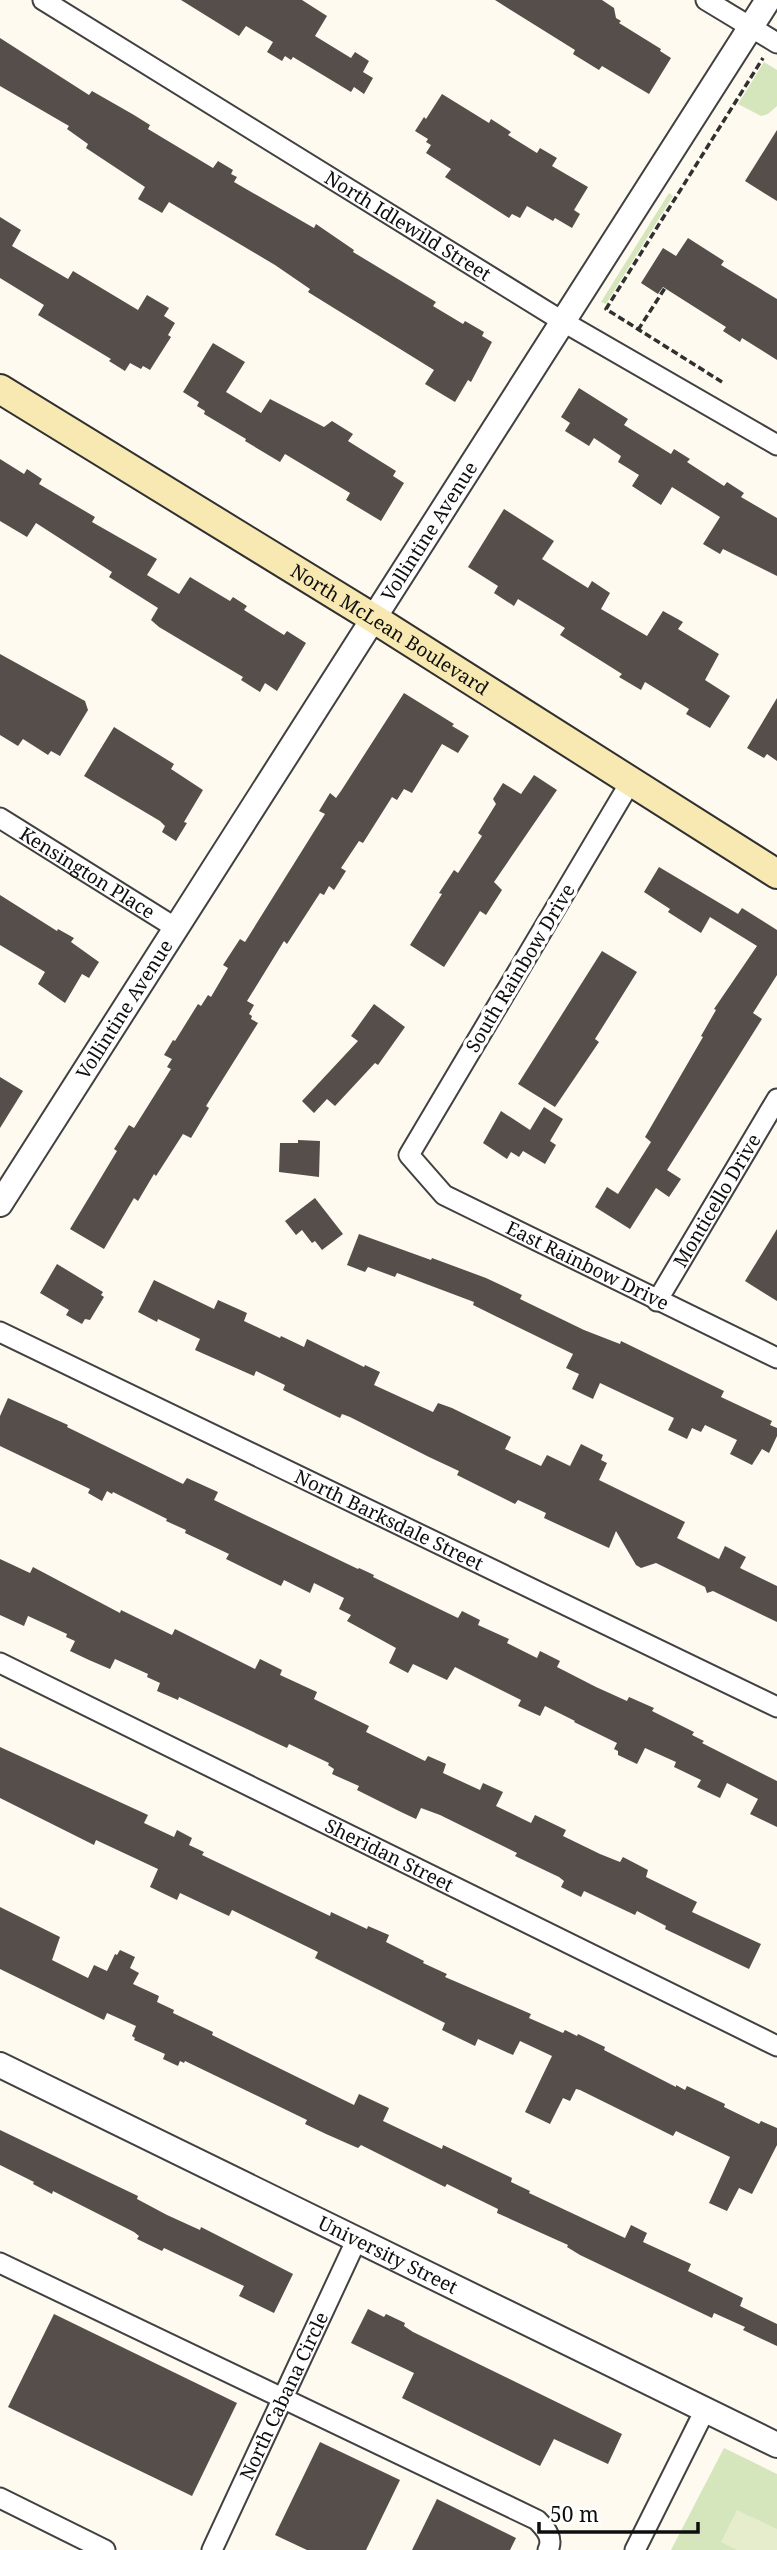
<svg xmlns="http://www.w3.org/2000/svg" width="777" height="2550" font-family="'Noto Serif',serif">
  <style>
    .green { fill: #d5e5bc }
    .pitch { fill: #e5edcd }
    .building { fill: #554e4b }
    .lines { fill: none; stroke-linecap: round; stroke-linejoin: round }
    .minor-casing { stroke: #414141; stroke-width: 23 }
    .tertiary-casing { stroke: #414141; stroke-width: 28 }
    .secondary-casing { stroke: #303030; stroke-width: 32 }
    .path { stroke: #303030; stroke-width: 3.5; stroke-dasharray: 7 3.5; stroke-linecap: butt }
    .minor { stroke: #fff; stroke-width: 19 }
    .tertiary { stroke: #fff; stroke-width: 24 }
    .secondary { stroke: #f7e9b1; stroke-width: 28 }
    .labels { text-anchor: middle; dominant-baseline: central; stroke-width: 7; stroke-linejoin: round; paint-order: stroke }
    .street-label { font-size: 19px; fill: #0e0e0e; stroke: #fff }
  </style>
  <rect width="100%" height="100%" fill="#fefaf0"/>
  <g class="green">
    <path d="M764,62L777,70V106L768,114L761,116L738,104Z"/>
    <path d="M669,193L673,196L606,304L601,302Z"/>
    <path d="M724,2448L777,2474V2550H671Z"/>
  </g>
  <path class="pitch" d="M737,2510L777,2529V2550H737L721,2542Z"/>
  <g class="building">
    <path d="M181,0H302L327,16L315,36L351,58L355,52L369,61L363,72L373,78L364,94L354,87L351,92L293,57L291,60L285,56L282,61L267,52L273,42L246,26L239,36Z"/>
    <path d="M495,0H602L614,8L616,18L621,21L619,23L661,49L660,51L671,58L649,94L602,66L599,70L573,54L575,50Z"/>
    <path d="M0,38L89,95L92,91L134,115L150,125L148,129L213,168L218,161L233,170L231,174L237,177L234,182L314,228L316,224L354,250L353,252L436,302L433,306L463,324L465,321L484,332L482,336L492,342L471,382L468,380L455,402L425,384L434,370L308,292L310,289L275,265L169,202L162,213L138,199L145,187L86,148L88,144L67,129L69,126L0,86Z"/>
    <path d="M442,94L489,123L491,119L511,132L508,135L537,153L540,148L557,158L552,166L588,187L574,210L580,214L572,228L555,218L553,221L527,206L520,218L512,214L509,218L445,177L451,169L426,153L431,145L426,142L428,139L415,131L424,117L426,119Z"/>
    <path d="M777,130V201L745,181Z"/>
    <path d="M0,217L21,230L12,246L68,279L73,271L138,310L147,295L169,308L164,316L175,323L168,335L171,337L150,370L143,366L141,369L130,363L125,371L109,361L111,359L38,315L44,305L0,278Z"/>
    <path d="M688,238L724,261L721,265L777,299V360L742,338L740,342L723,331L726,327L663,287L658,294L641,283L663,248L676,256Z"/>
    <path d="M213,343L245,362L226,392L261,413L270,399L324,427L332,421L353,434L348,441L396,471L393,476L404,483L381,521L346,500L350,493L285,454L280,462L245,441L246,439L204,414L205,411L197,406L199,402L183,392Z"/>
    <path d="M579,388L628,419L624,425L671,454L674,449L690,459L687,462L724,486L727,482L744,493L741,497L777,518V576L723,549L720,554L703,544L720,517L672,487L661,505L632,486L639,475L618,462L621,456L594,438L589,446L565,431L570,423L561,417Z"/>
    <path d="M0,459L24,474L27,469L42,479L39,484L95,517L92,522L157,559L147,575L179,594L190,577L230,601L233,597L247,606L244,610L284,635L287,631L306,643L277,691L265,683L260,692L241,680L243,677L159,627L151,620L158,608L109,577L112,572L36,523L27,537L0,521Z"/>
    <path d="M504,509L554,541L542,559L588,588L592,581L610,593L601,609L647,636L663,611L683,622L678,629L719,654L705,680L730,696L710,728L686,714L689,709L645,682L641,690L619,677L622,674L560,635L565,628L518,599L514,606L494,593L498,586L468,567Z"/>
    <path d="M0,654L85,701L88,710L60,756L51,751L48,755L23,739L18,746L0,735Z"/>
    <path d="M404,693L454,724L452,726L469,736L458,753L442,744L412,793L404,789L397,800L392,797L363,843L359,841L341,868L346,871L334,890L329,886L324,895L320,893L287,944L284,941L247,1001L254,1005L249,1014L252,1016L251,1019L258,1023L206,1106L209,1108L191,1138L183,1134L156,1176L154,1174L138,1201L134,1198L104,1249L70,1229L117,1151L114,1149L129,1125L134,1128L171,1069L167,1067L172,1059L164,1055L173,1040L175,1041L198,1004L201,1006L208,995L211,997L228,968L223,965L240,939L245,942L325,814L319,811L330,793L336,798L341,791Z"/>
    <path d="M777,698V761L767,754L764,758L747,748Z"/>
    <path d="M114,727L174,764L171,769L203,790L184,822L187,823L176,841L162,832L165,826L160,821L84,776Z"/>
    <path d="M534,775L557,790L494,882L502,890L486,915L480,911L444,967L410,945L442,894L439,893L454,870L458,873L482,836L478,833L496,804L493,799L503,783L521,794Z"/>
    <path d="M659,867L738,914L742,908L777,930V975L753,1013L762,1019L667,1170L681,1179L669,1197L656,1188L630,1229L595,1207L607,1187L618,1194L651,1142L645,1137L703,1037L701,1036L716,1010L714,1009L757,946L710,917L701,933L668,912L670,909L644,892Z"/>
    <path d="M0,895L57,931L58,929L74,938L71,942L99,962L89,978L82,974L65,1003L38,984L45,972L0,945Z"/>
    <path d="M602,951L637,972L595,1039L599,1042L555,1107L518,1084Z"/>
    <path d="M374,1004L405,1027L378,1065L375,1063L335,1106L327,1099L314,1113L302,1101L358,1041L351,1036Z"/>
    <path d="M0,1077L23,1091L0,1128Z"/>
    <path d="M544,1107L563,1119L550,1141L556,1145L545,1164L523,1151L519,1157L511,1152L507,1159L483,1143L501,1111L530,1130Z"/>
    <path d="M298,1140L320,1141L319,1177L279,1172L280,1143H298Z"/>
    <path d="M315,1198L343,1234L322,1250L315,1241L312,1243L302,1230L296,1235L285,1221Z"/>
    <path d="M777,1229V1301L745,1281Z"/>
    <path d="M359,1234L431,1260L432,1258L486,1278L522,1295L520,1299L584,1330L620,1344L621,1341L724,1391L721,1397L772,1421L770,1425L777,1428V1436L769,1453L762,1449L752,1465L730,1454L737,1440L705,1425L701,1432L692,1428L687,1439L668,1430L674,1418L600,1383L593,1399L572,1389L579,1374L566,1368L573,1354L473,1305L474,1302L397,1273L395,1277L368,1267L365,1272L347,1265Z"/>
    <path d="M57,1264L103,1292L101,1295L104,1297L90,1320L85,1319L82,1324L66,1315L69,1310L40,1293Z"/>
    <path d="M154,1280L214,1309L218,1300L247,1313L244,1321L280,1338L281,1336L304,1347L307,1339L364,1367L365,1365L380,1372L374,1385L433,1412L438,1403L452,1408L511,1437L505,1449L541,1466L547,1455L570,1466L581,1444L603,1455L601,1460L607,1463L599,1480L685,1522L677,1538L719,1559L725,1546L746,1557L740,1568L777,1586V1622L713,1591L707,1593L705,1587L656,1563L641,1568L636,1565L616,1531L609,1548L544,1518L546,1513L518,1500L515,1504L457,1475L459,1471L429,1457L350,1417L342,1414L340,1418L283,1390L285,1385L256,1371L254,1376L195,1350L200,1339L158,1319L157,1322L138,1312Z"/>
    <path d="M8,1398L68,1425L67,1427L183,1484L187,1478L218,1492L214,1500L358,1569L359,1568L374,1575L373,1577L458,1618L462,1611L480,1620L478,1625L509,1639L507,1643L537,1658L540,1651L560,1661L557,1667L596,1687L627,1701L629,1697L654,1708L652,1711L694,1732L692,1735L704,1741L702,1743L777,1781V1827L750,1814L758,1799L727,1783L720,1798L697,1787L701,1780L674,1767L676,1762L645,1748L637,1764L618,1755V1751L614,1749L617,1743L574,1722L575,1721L545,1706L540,1716L518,1706L521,1700L455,1667L447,1680L413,1664L408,1673L389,1663L396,1648L347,1621L351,1615L339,1609L344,1598L314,1583L310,1593L284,1580L281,1586L226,1559L229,1554L185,1533L186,1530L166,1521L167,1519L113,1492L112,1494L107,1491L102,1501L88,1493L90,1489L0,1446V1416Z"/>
    <path d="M0,1559L30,1573L33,1567L120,1613L121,1610L172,1635L175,1629L255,1669L260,1659L282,1670L280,1675L317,1692L314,1699L369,1726L366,1732L425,1761L428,1756L444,1763L446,1764L443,1773L480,1790L483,1783L503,1792L496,1806L531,1823L535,1815L566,1830L563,1836L600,1854L620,1862L623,1857L648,1870L646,1877L697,1902L692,1912L761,1944L749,1969L665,1929L666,1926L637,1911L635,1915L584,1891L581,1897L561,1887L564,1881L559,1877L515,1856L517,1853L440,1815L421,1808L416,1819L401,1812L357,1790L359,1786L332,1774L334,1769L328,1765L329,1763L289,1744L287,1748L179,1697L178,1700L157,1691L160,1683L147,1677L148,1674L115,1659L110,1669L89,1660L70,1651L75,1641L66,1637L67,1634L28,1616L24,1626L0,1615Z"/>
    <path d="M0,1747L148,1815L144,1823L174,1837L177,1830L192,1838L189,1845L204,1852L202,1855L330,1916L331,1912L367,1929L368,1926L389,1935L386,1942L424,1961L423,1963L447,1974L445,1977L531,2014L529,2018L563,2033L565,2030L577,2036L578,2034L605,2047L604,2050L676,2087V2085L685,2090L687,2086L725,2104L724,2107L759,2124L761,2121L777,2128V2145L752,2194L739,2188L727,2211L709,2203L730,2157L676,2131L673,2136L580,2090L576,2089L570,2101L563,2098L550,2124L525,2112L552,2056L520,2041L513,2055L478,2039L475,2046L442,2030L445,2023L315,1958L318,1952L232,1910L229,1916L180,1893L177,1900L150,1887L158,1869L96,1840L94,1845L0,1798Z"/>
    <path d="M0,1907L60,1937L52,1960L88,1978L94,1965L107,1971L115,1954L117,1955L120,1950L135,1957L130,1968L139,1973L133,1984L159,1996L157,2002L174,2010L173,2013L213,2032L212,2035L354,2105L359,2094L389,2108L383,2121L442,2149L443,2145L512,2178L511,2182L530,2191L529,2193L625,2238L631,2225L647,2233L643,2242L691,2264L688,2271L743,2298L740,2306L777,2324V2346L743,2330L745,2327L714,2313L712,2318L580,2255L567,2247L568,2245L497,2213L498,2209L447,2184L445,2187L361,2145L358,2148L326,2134L305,2124L307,2120L185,2061L184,2063L180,2061L178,2066L163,2059L165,2054L134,2040L135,2038L132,2036L136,2026L107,2013L104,2020L0,1969Z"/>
    <path d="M0,2130L138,2196L137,2199L167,2215L200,2230L201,2227L293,2274L274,2313L239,2296L244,2286L164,2248L162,2251L137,2239L139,2236L134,2232L53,2191L52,2194L33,2184L34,2182L0,2165Z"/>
    <path d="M368,2309L384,2317L386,2314L405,2323L404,2326L413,2332L622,2434L608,2464L554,2439L540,2466L402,2398L414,2373L351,2343Z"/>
    <path d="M54,2314L237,2403L192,2496L8,2407Z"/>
    <path d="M320,2442L400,2480L366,2550H307L275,2535Z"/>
    <path d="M437,2499L516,2538L510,2550H412Z"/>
  </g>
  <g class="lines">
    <g class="minor-casing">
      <g id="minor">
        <path id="s1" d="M43,0L562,321L777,445"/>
        <path d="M706,0L777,43"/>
        <path id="s2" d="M631,781L409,1155L444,1195L777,1358"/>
        <path id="s3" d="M0,818L176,928"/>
        <path id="s4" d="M657,1301L777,1099"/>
        <path id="s5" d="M0,1332L777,1707"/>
        <path id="s6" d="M0,1663L777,2046"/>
        <path d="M0,2263L537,2520C545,2528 554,2538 548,2550"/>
        <path d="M0,2498L105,2550"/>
        <path id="s7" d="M212,2550L356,2241"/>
        <path d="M635,2550L705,2410"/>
      </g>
    </g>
    <g class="tertiary-casing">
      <g id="tertiary">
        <path id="s8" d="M0,1204L768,0"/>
        <path id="s9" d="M0,2065L777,2445"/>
      </g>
    </g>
    <g class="secondary-casing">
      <g id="secondary">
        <path id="s10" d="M0,389L373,618L777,874"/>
      </g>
    </g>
    <g class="path">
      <path d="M638,330L665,288"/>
      <path d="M722,382L606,309L763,58"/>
    </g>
    <use href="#minor" class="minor"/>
    <use href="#tertiary" class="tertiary"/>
    <use href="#secondary" class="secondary"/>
  </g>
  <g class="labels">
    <g class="street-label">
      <text stroke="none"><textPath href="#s1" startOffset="429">North Idlewild Street</textPath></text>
      <text stroke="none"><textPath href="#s8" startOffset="798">Vollintine Avenue</textPath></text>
      <text stroke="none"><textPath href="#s10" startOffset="458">North McLean Boulevard</textPath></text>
      <text stroke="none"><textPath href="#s3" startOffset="103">Kensington Place</textPath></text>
      <text transform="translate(520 968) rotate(-59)">South Rainbow Drive</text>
      <text stroke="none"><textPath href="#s8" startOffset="231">Vollintine Avenue</textPath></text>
      <text stroke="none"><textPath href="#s4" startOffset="117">Monticello Drive</textPath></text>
      <text stroke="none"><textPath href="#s2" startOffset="648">East Rainbow Drive</textPath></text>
      <text stroke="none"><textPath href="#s5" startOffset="432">North Barksdale Street</textPath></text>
      <text stroke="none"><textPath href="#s6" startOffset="434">Sheridan Street</textPath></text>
      <text stroke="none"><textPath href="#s9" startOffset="432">University Street</textPath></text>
      <text stroke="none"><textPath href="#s7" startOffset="170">North Cabana Circle</textPath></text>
    </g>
  </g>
  <path d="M539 2522v10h159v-10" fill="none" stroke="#0e0e0e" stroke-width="3.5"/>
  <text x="550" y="2522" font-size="21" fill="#0e0e0e" stroke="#ffffff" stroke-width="5" paint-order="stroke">50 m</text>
</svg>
